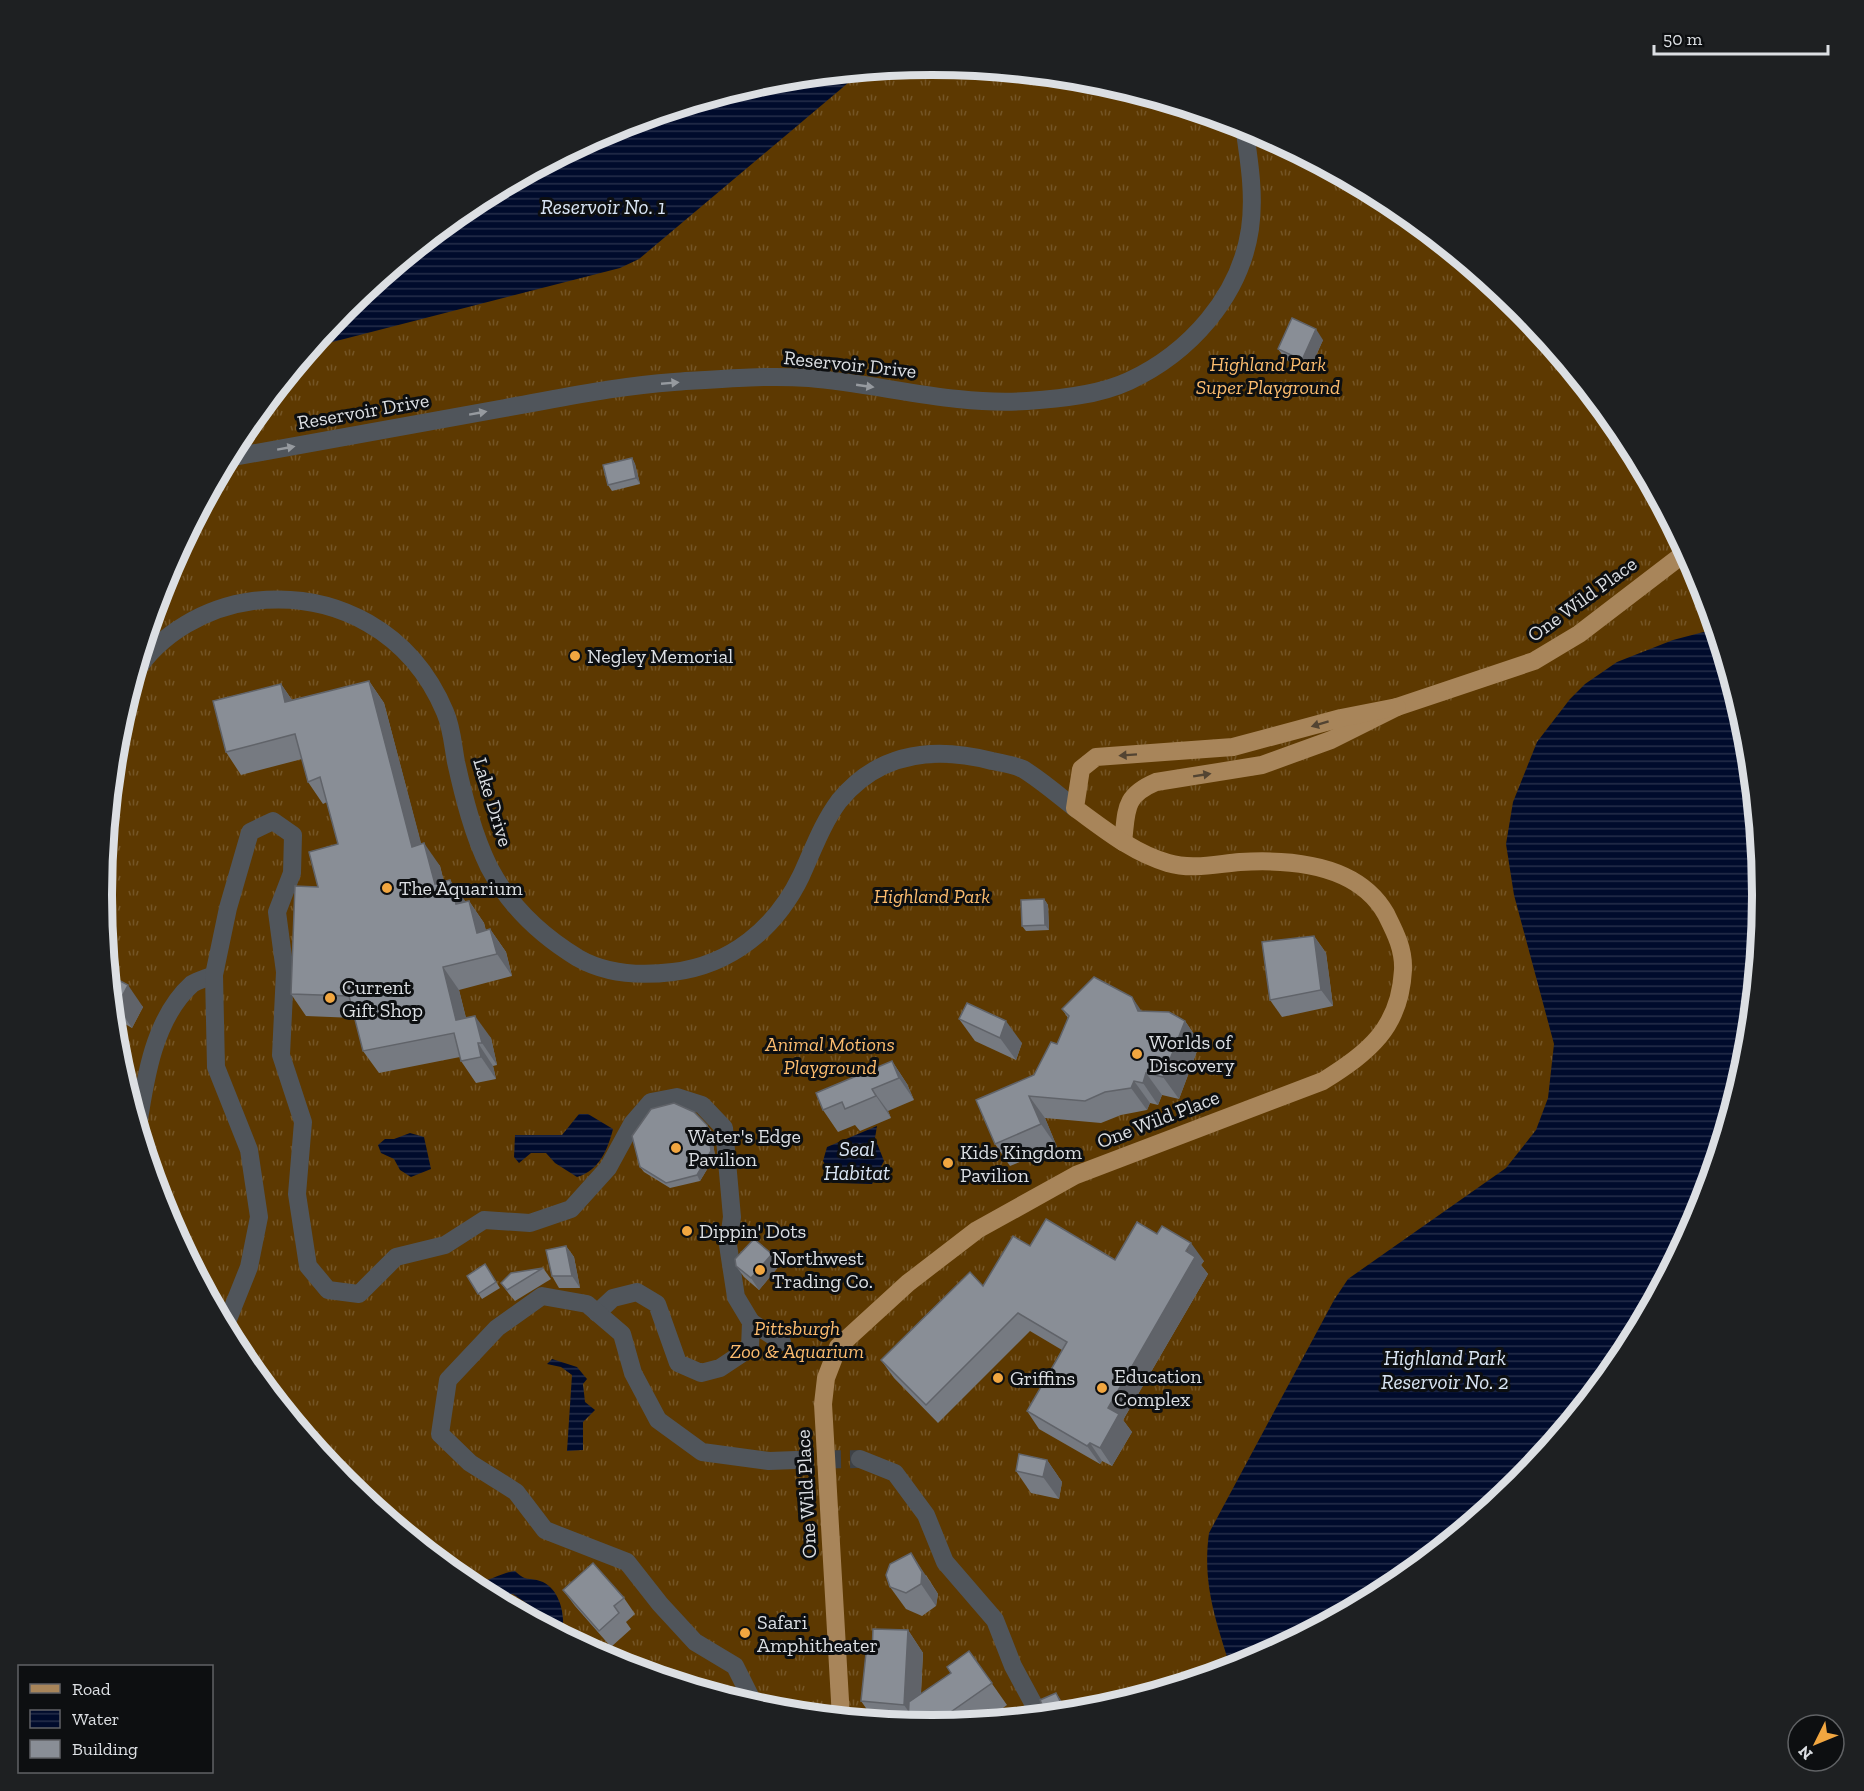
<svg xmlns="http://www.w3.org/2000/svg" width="1864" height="1791" font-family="'Zilla Slab',serif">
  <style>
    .park { fill: url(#park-tufts) }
    .water { fill: url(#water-rules) }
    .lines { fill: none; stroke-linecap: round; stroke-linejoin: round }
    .minor-tunnel { stroke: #3e4247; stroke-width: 18; stroke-dasharray: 18 9; stroke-linecap: butt }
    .minor { stroke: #50555b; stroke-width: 18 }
    .major { stroke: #a8855a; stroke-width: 18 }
    .wall { fill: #767a81 }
    .shaded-wall { fill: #606369 }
    .building { fill: #898e96; stroke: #606369; stroke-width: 1.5 }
    .oneway { fill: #969a9f }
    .oneway2 { fill: #534432 }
    .poi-dot { fill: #f1a640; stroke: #0d0f11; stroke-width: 2 }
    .labels { text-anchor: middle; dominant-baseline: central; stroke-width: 6; stroke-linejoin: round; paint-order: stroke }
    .street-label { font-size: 20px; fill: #dcdfe3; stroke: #0d0f11 }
    .park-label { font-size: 20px; font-style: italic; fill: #fdbd6f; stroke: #0d0f11 }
    .poi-label { font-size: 20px; fill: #dcdfe3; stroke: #0d0f11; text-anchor: start }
    .water-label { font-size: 21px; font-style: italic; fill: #d9e5f4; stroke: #0d0f11 }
    .rim { fill: none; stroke: #dcdfe3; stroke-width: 8 }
  </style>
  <defs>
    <pattern id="park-tufts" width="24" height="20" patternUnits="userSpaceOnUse" patternTransform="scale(1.5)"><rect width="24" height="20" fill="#5d3901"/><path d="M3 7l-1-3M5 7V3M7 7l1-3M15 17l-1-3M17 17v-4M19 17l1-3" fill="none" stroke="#745526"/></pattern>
    <pattern id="water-rules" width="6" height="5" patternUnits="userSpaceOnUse" patternTransform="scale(1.5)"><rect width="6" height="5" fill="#000b2c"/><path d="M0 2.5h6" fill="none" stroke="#252e4a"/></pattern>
  </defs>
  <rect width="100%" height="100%" fill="#22262c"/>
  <circle class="park" cx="932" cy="895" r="828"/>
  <g class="water">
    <path d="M861,72L639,259L620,268L313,347L345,308L471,204L614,128L770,80Z"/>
    <path d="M1715,629L1747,734L1763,896L1747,1058L1700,1214L1623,1357L1519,1483L1393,1587L1250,1663L1231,1669C1216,1621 1202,1584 1209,1533L1334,1300L1348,1279L1506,1168L1536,1130L1548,1098L1554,1044L1514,895L1506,844L1513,802L1537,742L1570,699L1585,684L1617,662L1673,640Z"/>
    <path d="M579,1114H588L613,1129C608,1149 599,1171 577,1177L555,1163L546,1153H531L519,1163L514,1157L515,1135H562Z"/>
    <path d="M877,1126L875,1138L884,1161L872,1184L838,1183L823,1161L827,1147Z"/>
    <path d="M410,1133L424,1137L431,1169L411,1177L400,1170L394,1159L381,1153L378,1145L385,1139H394Z"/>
    <path d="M552,1359L577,1367L587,1379L583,1384L585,1402L595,1410L583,1422V1450L567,1451L572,1375L561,1367L547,1364Z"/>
    <path d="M451,1571C460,1572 465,1578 473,1581C484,1585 502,1572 515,1571C527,1582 527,1577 540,1581C557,1586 564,1609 563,1624H557L513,1594C479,1597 477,1592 451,1571Z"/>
  </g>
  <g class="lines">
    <path class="minor-tunnel" d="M796,1460L860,1459"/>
    <g class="minor">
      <path d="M228,458C321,442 413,425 505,408C562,398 617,386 674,382C719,379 764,375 809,378C881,384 954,406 1027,401C1060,399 1099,395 1129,381C1189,353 1240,297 1250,229C1255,195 1249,160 1244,126"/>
      <path d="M135,673C160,633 207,607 253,601C337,591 412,633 445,712C452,728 453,746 456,762C464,798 473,834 489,867C510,907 540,935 578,958C606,974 641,976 673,972C731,965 776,928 801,876C813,850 822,824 839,801C879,752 934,746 992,761C1002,763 1014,765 1023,769C1041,780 1058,795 1075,808"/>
      <path d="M138,1126C145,1079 154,1018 192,984C198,980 207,978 214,975"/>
      <path d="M751,1322L782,1342"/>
      <path d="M225,1327L249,1267L259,1217L249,1150L216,1067L214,975L228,908L250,832L273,821L293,835L292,873L277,912L285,972L281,1055L303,1122L297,1194L308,1266L328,1290L359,1294L396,1257L445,1245L484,1220L530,1223L571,1209L608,1168L632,1124L651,1102L677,1097L702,1105L724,1128L732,1217L728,1245L736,1297L751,1322L750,1348L720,1368L701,1373L678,1363L657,1304L637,1292L613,1298L597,1313"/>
      <path d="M860,1459L895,1473L926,1515L945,1562L995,1620L1013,1666L1040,1716"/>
      <path d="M755,1706L735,1666L695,1642L660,1604L627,1562L545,1530L516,1492L470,1463L440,1434L448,1380L497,1328L542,1296L587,1304L622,1334L633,1373L658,1420L702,1452L769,1461L796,1460"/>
    </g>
    <g class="major">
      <path d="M1123,842C1127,810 1123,796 1156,782L1262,765L1331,740L1397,707L1534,661L1579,634L1686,552"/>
      <path d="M841,1718L823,1404L826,1378L838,1347L908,1283L977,1230L1076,1175L1323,1081C1369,1052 1400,1028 1403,970C1404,949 1395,932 1386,914C1358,864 1291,859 1240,862C1216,864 1192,870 1168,863C1133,853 1104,829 1075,808L1081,769L1096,757L1233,747L1341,718L1397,707"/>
    </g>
  </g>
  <g class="wall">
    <path d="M1323,340L1309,371L1286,360L1278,349Z"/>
    <path d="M632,458L635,464L640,484L612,491L608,485Z"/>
    <path d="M369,681L384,703L421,844L440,866L444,882L465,902L469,901L484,923L486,931L490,929L506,952L512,976L459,990L466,1018L491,1038L497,1065L493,1066L496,1079L476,1083L461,1061L460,1057L379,1073L363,1051L355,1018L306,1016L291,994L318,887L338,844L327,802L323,804L308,782L302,759L241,775L226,752L281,684L292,700Z"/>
    <path d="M1044,899L1048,905L1049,930L1026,931L1022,926Z"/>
    <path d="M1314,936L1326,953L1333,1006L1282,1017L1270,1000Z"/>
    <path d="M109,975L143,1007L132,1028L113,1017Z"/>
    <path d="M1062,1009L1142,1011L1185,1021L1200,1043L1179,1099L1162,1095L1158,1105L1150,1103L1147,1110L1121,1115L1101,1123L1045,1118L1057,1147L1010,1166L995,1144L1034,1075L1057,1044L1068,1018Z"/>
    <path d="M959,1019L1022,1043L1016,1060L975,1041Z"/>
    <path d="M892,1061L907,1084L914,1100L888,1111L891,1118L860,1131L855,1125L838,1132L823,1110Z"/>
    <path d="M711,1130L715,1156L700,1181L670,1188L644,1172L640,1167Z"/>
    <path d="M566,1246L574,1257L580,1288H559L552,1276Z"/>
    <path d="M1030,1246L1115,1260L1204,1261L1201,1265L1208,1274L1123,1420L1132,1432L1112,1466L1102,1461L1100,1464L1039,1429L1027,1411L1062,1350L1030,1331L938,1423L894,1378L881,1360L983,1286Z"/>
    <path d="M485,1265L500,1288L482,1299L467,1276Z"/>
    <path d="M736,1266H779L759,1290L744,1277Z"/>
    <path d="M543,1268L551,1279L515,1301L509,1294L501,1283Z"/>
    <path d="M1047,1460L1062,1482L1059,1499L1031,1493L1016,1471Z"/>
    <path d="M926,1575L938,1594L936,1606L922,1616L906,1609L890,1587Z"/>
    <path d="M563,1590L624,1598L635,1614L626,1622L631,1629L611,1647L575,1606Z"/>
    <path d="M908,1630L923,1653L921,1694L951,1673L969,1651L1007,1705L985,1721L932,1726L875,1721L861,1701L872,1654Z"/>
  </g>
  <g class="shaded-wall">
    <path d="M1316,329L1323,340L1309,371L1302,360Z"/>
    <path d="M632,458L635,464L640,484L636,478Z"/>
    <path d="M369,681L384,703L428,869L412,847Z"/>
    <path d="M281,684L296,706L285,702Z"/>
    <path d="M424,843L440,866L450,906L435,884Z"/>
    <path d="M450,880L466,902L456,904Z"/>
    <path d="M1044,899L1048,905L1049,930L1045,925Z"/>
    <path d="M469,901L484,923L492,955L477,933Z"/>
    <path d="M490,929L506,952L512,976L497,954Z"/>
    <path d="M1314,936L1326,953L1333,1006L1321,990Z"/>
    <path d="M443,967L459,990L472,1042L456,1020Z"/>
    <path d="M128,985L143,1007L132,1028L117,1006Z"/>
    <path d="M1132,997L1147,1019L1138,1011Z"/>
    <path d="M475,1016L491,1038L497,1065L482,1043Z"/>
    <path d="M1006,1021L1022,1043L1016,1060L1000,1038Z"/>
    <path d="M1185,1021L1200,1043L1179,1099L1163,1077Z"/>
    <path d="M478,1043L493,1066L496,1079L481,1057Z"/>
    <path d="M892,1061L907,1084L914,1100L899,1078Z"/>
    <path d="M1146,1073L1162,1095L1158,1105L1143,1083Z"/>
    <path d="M1134,1081L1150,1103L1147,1110L1131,1088Z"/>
    <path d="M872,1089L888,1111L891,1118L876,1096Z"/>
    <path d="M1029,1096L1045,1118L1057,1147L1041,1124Z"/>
    <path d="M707,1125L711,1130L715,1156L700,1181L697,1175Z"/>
    <path d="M1191,1243L1204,1261L1201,1265L1208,1274L1123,1420L1132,1432L1112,1466L1100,1448L1108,1408Z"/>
    <path d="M566,1246L574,1257L580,1288L572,1276Z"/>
    <path d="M772,1254L779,1266L759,1290L751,1278Z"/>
    <path d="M252,1356L260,1368L256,1375L248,1365Z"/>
    <path d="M1090,1443L1102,1461L1100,1464L1087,1446Z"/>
    <path d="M1047,1460L1062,1482L1059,1499L1043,1477Z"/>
    <path d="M911,1553L938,1594L936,1606L921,1584Z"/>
    <path d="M908,1630L923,1653L919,1725H918L904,1705Z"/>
    <path d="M1056,1693L1070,1713H1066Z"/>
  </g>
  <g class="building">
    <path d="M1292,318L1316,329L1302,360L1278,349Z"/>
    <path d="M632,458L636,478L608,485L603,465Z"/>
    <path d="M369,681L412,847L424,843L435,884L450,880L456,904L469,901L477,933L490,929L497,954L443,967L456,1020L475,1016L482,1043H478L481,1057L461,1061L454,1033L363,1051L349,996L291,994L295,886L318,887L309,852L338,844L320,777L308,782L295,734L226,752L213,701L281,684L285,702Z"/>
    <path d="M1044,899L1045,925L1022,926L1021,900Z"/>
    <path d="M1314,936L1321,990L1270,1000L1262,942Z"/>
    <path d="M109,975L128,985L117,1006L112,1003Z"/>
    <path d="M1094,977L1132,997L1138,1011L1169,1012L1185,1021L1163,1077L1146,1073L1143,1083L1134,1081L1131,1088L1105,1092L1085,1101L1029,1096L1041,1124L995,1144L976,1100L1034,1075L1051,1042L1057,1044L1069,1016L1062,1009Z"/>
    <path d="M967,1003L1006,1021L1000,1038L959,1019Z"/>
    <path d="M892,1061L899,1078L872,1089L876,1096L845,1109L842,1102L823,1110L816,1093Z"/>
    <path d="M674,1103L694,1112L707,1125L711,1151L697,1175L666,1183L640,1167L632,1136L651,1109Z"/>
    <path d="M1046,1219L1115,1260L1137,1222L1157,1234L1162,1226L1191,1243L1186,1251L1195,1257L1108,1408L1119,1414L1100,1448L1090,1443L1087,1446L1027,1411L1067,1342L1018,1313L926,1405L881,1360L970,1272L983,1286L1013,1236L1030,1246Z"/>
    <path d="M754,1239L772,1254L751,1278L736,1266L735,1259Z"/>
    <path d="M566,1246L572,1276H552L546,1250Z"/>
    <path d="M485,1264L496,1282L478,1294L467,1276Z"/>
    <path d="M543,1268L507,1290L501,1283L511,1273Z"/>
    <path d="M236,1348L252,1356L248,1365L241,1357Z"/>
    <path d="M1019,1454L1047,1460L1043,1477L1016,1471Z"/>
    <path d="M911,1553L922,1572L921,1584L906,1593L890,1587L886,1575L890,1564Z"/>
    <path d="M593,1563L624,1598L614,1606L619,1613L599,1631L563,1590Z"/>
    <path d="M873,1629L908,1630L904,1705L861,1701L866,1653L872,1654Z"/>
    <path d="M969,1651L992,1683L948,1714L953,1724L932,1726L908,1724L909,1702L951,1673L947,1667Z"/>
    <path d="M1056,1693L1066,1713L1047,1715L1040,1700Z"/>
  </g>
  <defs><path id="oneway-solid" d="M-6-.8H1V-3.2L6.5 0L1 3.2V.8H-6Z" transform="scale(1.5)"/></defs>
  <g class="oneway">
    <use href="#oneway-solid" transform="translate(670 383) rotate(-5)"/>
    <use href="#oneway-solid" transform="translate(865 386) rotate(8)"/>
    <use href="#oneway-solid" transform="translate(478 413) rotate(-10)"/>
    <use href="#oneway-solid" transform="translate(286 448) rotate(-10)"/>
  </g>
  <g class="oneway2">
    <use href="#oneway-solid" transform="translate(1320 724) rotate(163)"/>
    <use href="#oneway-solid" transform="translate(1128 755) rotate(176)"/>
    <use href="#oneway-solid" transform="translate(1202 775) rotate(-9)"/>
  </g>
  <g class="poi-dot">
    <circle cx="575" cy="656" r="6"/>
    <circle cx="387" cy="888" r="6"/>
    <circle cx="330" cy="998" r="6"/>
    <circle cx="1137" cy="1054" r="6"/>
    <circle cx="676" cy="1148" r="6"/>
    <circle cx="948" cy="1163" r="6"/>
    <circle cx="687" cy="1231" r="6"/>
    <circle cx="760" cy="1270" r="6"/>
    <circle cx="998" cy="1378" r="6"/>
    <circle cx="1102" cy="1388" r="6"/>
    <circle cx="745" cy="1633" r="6"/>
  </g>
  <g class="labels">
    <g class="street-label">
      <text transform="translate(850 364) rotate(6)">Reservoir Drive</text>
      <text transform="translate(363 411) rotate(-10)">Reservoir Drive</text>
      <text transform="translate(1582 599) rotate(-36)">One Wild Place</text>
      <text transform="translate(493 802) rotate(73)">Lake Drive</text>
      <text transform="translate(1158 1119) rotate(-21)">One Wild Place</text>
      <text transform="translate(806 1494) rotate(-93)">One Wild Place</text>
    </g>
    <g class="park-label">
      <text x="1268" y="364">Highland Park<tspan x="1268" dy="23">Super Playground</tspan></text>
      <text x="932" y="896">Highland Park</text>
      <text x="830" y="1044">Animal Motions<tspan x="830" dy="23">Playground</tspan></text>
      <text x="797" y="1328">Pittsburgh<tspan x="797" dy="23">Zoo &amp; Aquarium</tspan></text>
    </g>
    <g class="poi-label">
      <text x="587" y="656">Negley Memorial</text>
      <text x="399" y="888">The Aquarium</text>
      <text x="342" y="987">Current<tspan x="342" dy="23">Gift Shop</tspan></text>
      <text x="1149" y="1042">Worlds of<tspan x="1149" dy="23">Discovery</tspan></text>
      <text x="688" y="1136">Water's Edge<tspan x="688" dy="23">Pavilion</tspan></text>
      <text x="960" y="1152">Kids Kingdom<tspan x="960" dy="23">Pavilion</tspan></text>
      <text x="699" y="1231">Dippin' Dots</text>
      <text x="772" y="1258">Northwest<tspan x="772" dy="23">Trading Co.</tspan></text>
      <text x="1114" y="1376">Education<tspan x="1114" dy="23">Complex</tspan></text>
      <text x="1010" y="1378">Griffins</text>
      <text x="757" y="1622">Safari<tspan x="757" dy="23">Amphitheater</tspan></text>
    </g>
    <g class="water-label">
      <text x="603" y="206">Reservoir No. 1</text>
      <text x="857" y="1148">Seal<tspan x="857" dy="24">Habitat</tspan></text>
      <text x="1445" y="1357">Highland Park<tspan x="1445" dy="24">Reservoir No. 2</tspan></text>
    </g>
  </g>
  <path d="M0 0H1864V1791H0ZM112 895a820 820 0 1 1 1640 0a820 820 0 1 1-1640 0Z" fill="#1e2022" fill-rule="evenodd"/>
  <path class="rim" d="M112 895a820 820 0 1 1 1640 0a820 820 0 1 1-1640 0Z"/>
  <rect x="18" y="1665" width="195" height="108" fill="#0d0f11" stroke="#606265" stroke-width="1.5"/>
  <rect x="30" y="1684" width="30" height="9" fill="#a8855a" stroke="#606265" stroke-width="1.5"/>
  <text x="72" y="1695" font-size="18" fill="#dcdfe3">Road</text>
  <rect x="30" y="1710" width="30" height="18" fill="url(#water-rules)" stroke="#606265" stroke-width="1.5"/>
  <text x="72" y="1725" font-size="18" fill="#dcdfe3">Water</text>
  <rect x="30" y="1740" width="30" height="18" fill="#898e96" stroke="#606265" stroke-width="1.5"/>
  <text x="72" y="1755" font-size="18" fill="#dcdfe3">Building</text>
  <g transform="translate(1816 1743) rotate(227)"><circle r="28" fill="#0d0f11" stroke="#606265" stroke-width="1.5"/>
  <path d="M0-4.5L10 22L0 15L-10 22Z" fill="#f1a640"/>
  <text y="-9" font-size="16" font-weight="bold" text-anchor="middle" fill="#dcdfe3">N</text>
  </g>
  <path d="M1654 45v9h174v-9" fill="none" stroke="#dcdfe3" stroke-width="3"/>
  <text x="1663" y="45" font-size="18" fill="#dcdfe3" stroke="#0d0f11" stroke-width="4.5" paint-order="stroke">50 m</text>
</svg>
